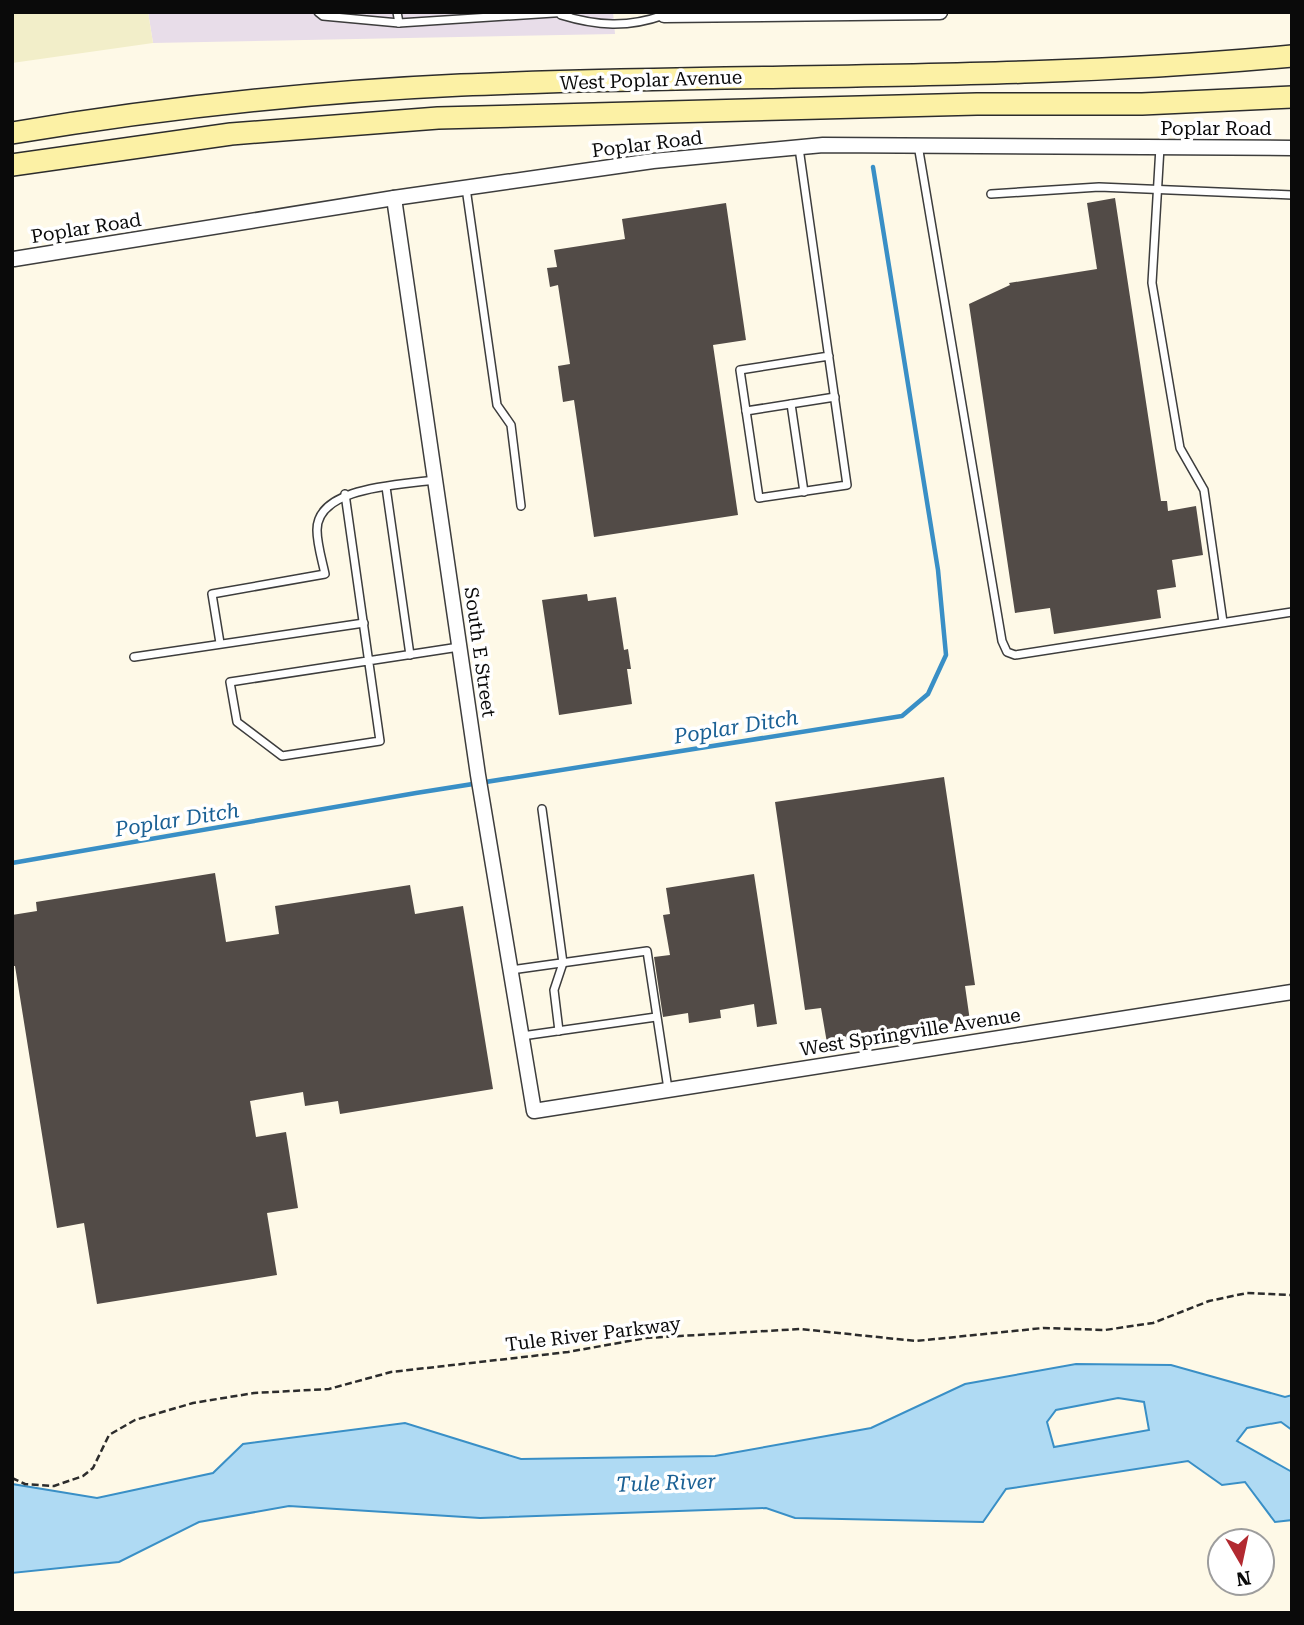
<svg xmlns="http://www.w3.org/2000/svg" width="1304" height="1625" font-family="'Roboto Serif',serif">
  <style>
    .industrial { fill: #e8dde9 }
    .farmland { fill: #f2eec9 }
    .water { fill: #afdaf3; stroke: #398fc6; stroke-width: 2; fill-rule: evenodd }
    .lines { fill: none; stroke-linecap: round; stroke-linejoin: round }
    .stream { stroke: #398fc6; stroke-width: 4.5 }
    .building { fill: #524b47 }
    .lane-casing { stroke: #3d3d3d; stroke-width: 10 }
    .street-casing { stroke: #3d3d3d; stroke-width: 17 }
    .secondary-casing { stroke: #2c2c2c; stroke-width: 24 }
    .path { stroke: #2c2c2c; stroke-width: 2.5; stroke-dasharray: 7 3.5; stroke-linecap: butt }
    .lane { stroke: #fff; stroke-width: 7 }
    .street { stroke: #fff; stroke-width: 14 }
    .secondary { stroke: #fcf1a5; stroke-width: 21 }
    .labels { text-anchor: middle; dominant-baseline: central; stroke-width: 7; stroke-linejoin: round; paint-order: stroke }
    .street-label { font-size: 19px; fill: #0a0a0a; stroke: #fff }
    .water-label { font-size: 21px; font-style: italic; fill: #1a6094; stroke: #fff }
  </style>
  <rect width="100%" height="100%" fill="#fef9e7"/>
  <path class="industrial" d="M148,12H613L615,34L153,43Z"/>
  <path class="farmland" d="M12,12H148L153,43L12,63Z"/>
  <path class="water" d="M1076,1364L1171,1365L1285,1397L1292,1395V1430L1281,1422L1247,1428L1237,1441L1292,1472V1520L1275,1522L1245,1482L1222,1485L1188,1461L1006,1489L983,1522L795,1518L766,1508L480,1518L289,1506L199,1522L119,1562L12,1573V1484L97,1498L213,1473L243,1444L405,1423L521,1459L715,1456L871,1428L965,1384ZM1118,1398L1144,1402L1149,1430L1054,1447L1047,1422L1056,1410Z"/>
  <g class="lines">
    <path class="stream" d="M12,863L416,793L902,716L928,694L946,655L938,570L873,167"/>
  </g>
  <g class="building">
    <path d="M1115,198L1161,501H1167L1168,511L1196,506L1203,555L1172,560L1176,587L1157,590L1161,618L1054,634L1050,608L1015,613L969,304L1010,285L1009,283L1097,269L1087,203Z"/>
    <path d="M726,203L746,340L713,345L738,515L594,537L574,400L563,402L558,366L570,364L558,285L550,287L547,268L557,267L554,250L625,239L622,219Z"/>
    <path d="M587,594L588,601L616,597L624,650L628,649L631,669H627L632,704L559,715L542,600Z"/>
    <path d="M944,777L975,985L965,986L970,1021L827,1043L821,1008L805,1010L775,802Z"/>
    <path d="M215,873L226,942L279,934L275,906L410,885L415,914L463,906L493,1089L340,1114L338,1101L305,1106L303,1092L250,1101L256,1137L286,1132L298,1208L267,1213L277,1275L97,1304L84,1223L57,1228L15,966H12V915L37,911L36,902Z"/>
    <path d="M754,874L777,1024L757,1027L754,1004L720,1010L721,1018L689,1023L688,1013L663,1017L654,957L670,955L663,915L670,914L666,888Z"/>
  </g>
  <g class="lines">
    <g class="lane-casing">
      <g id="lane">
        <path d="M318,12L323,16L399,23L569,12"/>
        <path d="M397,12L399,23"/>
        <path d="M561,15C597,26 628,28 664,15"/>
        <path d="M918,145L1002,641L1007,652L1015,655L1292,612"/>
        <path d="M1160,147L1152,283L1180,448L1204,490L1223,622"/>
        <path d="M799,148L847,485L759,498L740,370L829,356"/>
        <path d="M466,188L497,405L511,425L521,506"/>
        <path d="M991,194L1099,187L1292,195"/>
        <path d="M791,404L804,492"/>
        <path d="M746,411L835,397"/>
        <path d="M386,487L410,655"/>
        <path d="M345,494L380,741L282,756L237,722L230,682C306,670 383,659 459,647"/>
        <path d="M220,643L212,594L325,574C322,560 317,544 317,530C317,486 403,485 434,480"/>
        <path d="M134,657L364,623"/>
        <path d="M542,809L563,963L554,990L559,1031"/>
        <path d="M511,970L647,951L668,1089"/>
        <path d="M522,1036L656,1017"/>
      </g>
    </g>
    <g class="street-casing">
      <g id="street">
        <path d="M664,15L940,12"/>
        <path d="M394,198L478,775L534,1111L1292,992"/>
        <path d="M14,259L394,198L653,161L823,145L1292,148"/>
      </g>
    </g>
    <g class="secondary-casing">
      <g id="secondary">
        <path d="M12,133C161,108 310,92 461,85C737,73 1016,82 1292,56"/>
        <path d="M12,165L231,134L438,118L977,104H1142L1292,97"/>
      </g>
    </g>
    <path class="path" d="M12,1478L25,1484L54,1486L83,1476L93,1468L109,1435L135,1420L193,1403L254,1393L329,1389L391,1372L568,1352L646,1338L800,1329L916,1341L1043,1328L1105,1330L1153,1323L1209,1301L1247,1293L1292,1295"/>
    <use href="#lane" class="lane"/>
    <use href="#street" class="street"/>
    <use href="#secondary" class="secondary"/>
  </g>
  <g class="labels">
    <g class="street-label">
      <text transform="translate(651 80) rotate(-2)">West Poplar Avenue</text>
      <text x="1216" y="128">Poplar Road</text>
      <text transform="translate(647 144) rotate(-7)">Poplar Road</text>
      <text transform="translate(86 228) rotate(-9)">Poplar Road</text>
      <text transform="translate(480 652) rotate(82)">South E Street</text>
      <text transform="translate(910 1032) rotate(-9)">West Springville Avenue</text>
      <text transform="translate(593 1334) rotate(-7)">Tule River Parkway</text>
    </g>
    <g class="water-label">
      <text transform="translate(736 727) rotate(-9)">Poplar Ditch</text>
      <text transform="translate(177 820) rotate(-9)">Poplar Ditch</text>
      <text transform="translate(666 1483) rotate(-2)">Tule River</text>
    </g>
  </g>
  <rect width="1304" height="1625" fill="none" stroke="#0a0a0a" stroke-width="28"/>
  <g transform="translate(1241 1562) rotate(171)"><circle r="33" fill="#ffffff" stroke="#9d9d9d" stroke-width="2"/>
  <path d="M0-5L12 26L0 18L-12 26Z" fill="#b22930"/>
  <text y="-10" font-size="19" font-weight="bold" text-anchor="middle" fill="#0a0a0a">N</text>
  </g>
</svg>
